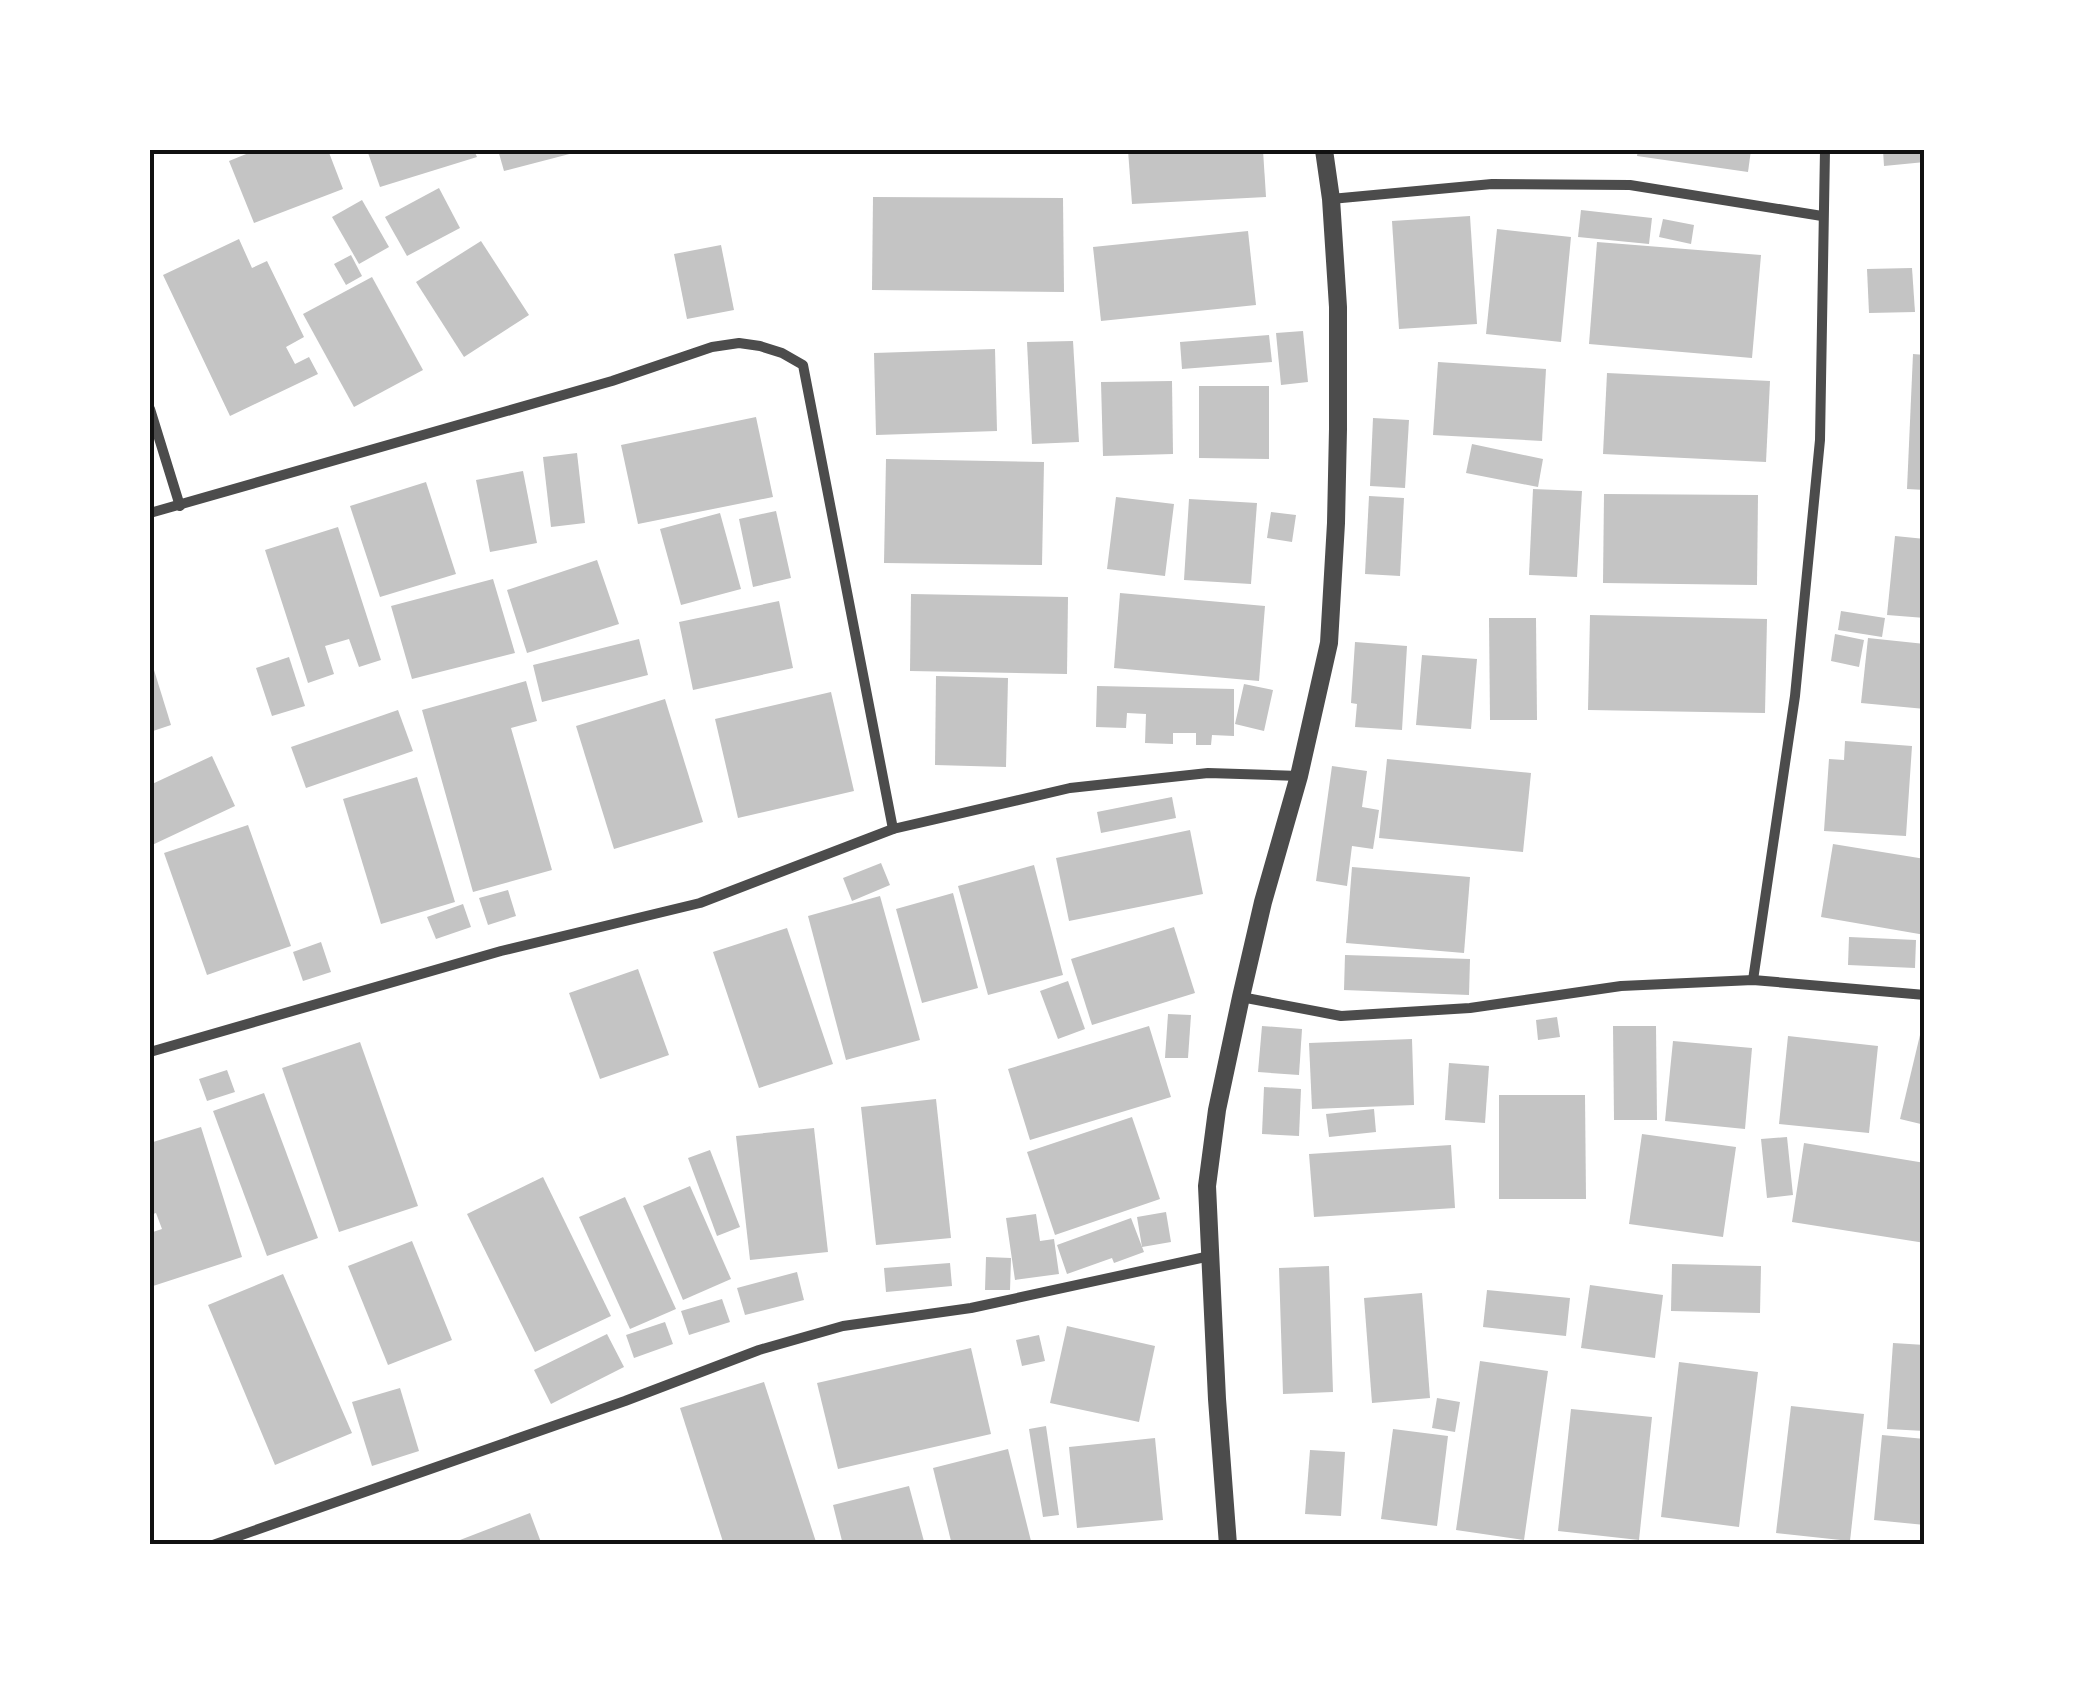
<svg xmlns="http://www.w3.org/2000/svg" width="2075" height="1695" font-family="'Fira Sans Condensed',sans-serif">
  <style>
    .building { fill: #c4c4c4 }
    .lines { fill: none; stroke-linecap: round; stroke-linejoin: round }
    .minor { stroke: #4c4c4c; stroke-width: 10 }
    .tertiary { stroke: #4c4c4c; stroke-width: 18 }
    .neatline { fill: none; stroke: #111; stroke-width: 4 }
  </style>
  <rect width="100%" height="100%" fill="#fff"/>
  <g class="building">
    <path d="M256,150H328L343,189L254,223L229,161Z"/>
    <path d="M367,150H474L477,157L380,187Z"/>
    <path d="M498,150H581V151L504,171Z"/>
    <path d="M1128,150H1263L1266,197L1132,204Z"/>
    <path d="M1638,150H1751L1748,172L1637,156Z"/>
    <path d="M1883,150H1925V162L1884,166Z"/>
    <path d="M439,188L460,228L407,256L385,217Z"/>
    <path d="M873,197L1063,198L1064,292L872,290Z"/>
    <path d="M362,200L389,247L359,264L332,217Z"/>
    <path d="M1581,210L1652,218L1649,244L1578,237Z"/>
    <path d="M1470,216L1477,324L1399,329L1392,221Z"/>
    <path d="M1663,219L1694,225L1691,244L1659,237Z"/>
    <path d="M1497,229L1571,237L1561,342L1486,334Z"/>
    <path d="M1248,231L1256,305L1101,321L1093,247Z"/>
    <path d="M239,239L252,268L267,261L304,337L286,347L295,364L309,357L318,374L230,416L163,275Z"/>
    <path d="M481,241L529,315L464,357L416,282Z"/>
    <path d="M1597,242L1761,255L1752,358L1589,344Z"/>
    <path d="M721,245L734,310L687,319L674,254Z"/>
    <path d="M351,255L362,276L346,285L334,264Z"/>
    <path d="M1912,268L1915,312L1869,313L1867,269Z"/>
    <path d="M372,277L423,370L354,407L303,314Z"/>
    <path d="M1303,331L1308,382L1281,385L1276,333Z"/>
    <path d="M1269,335L1272,362L1182,369L1180,342Z"/>
    <path d="M1073,341L1079,442L1032,444L1027,342Z"/>
    <path d="M995,349L997,431L876,435L874,353Z"/>
    <path d="M1913,354L1925,355V490L1907,489Z"/>
    <path d="M1438,362L1546,369L1542,441L1433,435Z"/>
    <path d="M1607,373L1770,381L1766,462L1603,454Z"/>
    <path d="M1172,381L1173,454L1103,456L1101,382Z"/>
    <path d="M1199,386H1269V459L1199,458Z"/>
    <path d="M756,417L773,497L638,524L621,445Z"/>
    <path d="M1373,418L1409,420L1405,488L1370,486Z"/>
    <path d="M1472,444L1543,459L1538,487L1466,473Z"/>
    <path d="M577,453L585,523L551,527L543,457Z"/>
    <path d="M886,459L1044,462L1042,565L884,563Z"/>
    <path d="M523,471L537,543L490,552L476,480Z"/>
    <path d="M426,482L456,574L380,597L350,506Z"/>
    <path d="M1533,489L1582,491L1577,577L1529,575Z"/>
    <path d="M1604,494L1758,495L1757,585L1603,583Z"/>
    <path d="M1369,496L1404,498L1400,576L1365,574Z"/>
    <path d="M1116,497L1174,504L1165,576L1107,569Z"/>
    <path d="M1189,499L1257,503L1251,584L1184,580Z"/>
    <path d="M776,511L791,578L753,587L739,519Z"/>
    <path d="M1271,512L1296,515L1292,542L1267,538Z"/>
    <path d="M720,513L741,589L681,605L660,529Z"/>
    <path d="M338,527L381,660L359,667L349,639L325,646L334,674L308,683L265,550Z"/>
    <path d="M1895,536L1925,539V618L1887,615Z"/>
    <path d="M597,560L619,624L527,653L507,590Z"/>
    <path d="M493,579L515,653L412,679L391,606Z"/>
    <path d="M1120,593L1265,606L1259,681L1114,668Z"/>
    <path d="M911,594L1068,597L1067,674L910,671Z"/>
    <path d="M779,601L793,668L693,690L679,622Z"/>
    <path d="M1841,611L1885,618L1882,637L1838,630Z"/>
    <path d="M1590,615L1767,619L1765,713L1588,710Z"/>
    <path d="M1489,618H1536L1537,720H1490Z"/>
    <path d="M1835,634L1864,640L1859,667L1831,661Z"/>
    <path d="M1868,638L1925,644V709L1861,703Z"/>
    <path d="M639,639L648,675L542,702L533,665Z"/>
    <path d="M1355,642L1407,646L1402,730L1355,727L1357,704L1351,703Z"/>
    <path d="M1422,655L1477,659L1471,729L1416,725Z"/>
    <path d="M150,657L171,725L150,732Z"/>
    <path d="M289,657L305,706L272,716L256,668Z"/>
    <path d="M936,676L1008,678L1006,767L935,765Z"/>
    <path d="M526,681L537,721L511,728L552,870L473,892L422,710Z"/>
    <path d="M1244,684L1273,690L1264,731L1235,724Z"/>
    <path d="M1097,686L1234,689V736L1212,735L1211,745H1196V733H1173V744L1145,743L1146,714L1127,713L1126,728L1096,727Z"/>
    <path d="M831,692L854,791L738,818L715,719Z"/>
    <path d="M665,699L703,822L614,849L576,726Z"/>
    <path d="M398,710L413,751L306,788L291,747Z"/>
    <path d="M1845,741L1912,746L1906,836L1824,831L1829,759L1844,760Z"/>
    <path d="M212,756L235,806L150,846V785Z"/>
    <path d="M1387,759L1531,773L1523,852L1379,838Z"/>
    <path d="M1332,766L1367,771L1362,807L1379,810L1373,849L1352,846L1347,886L1316,881Z"/>
    <path d="M417,777L455,902L381,924L343,799Z"/>
    <path d="M1172,797L1176,818L1101,833L1097,812Z"/>
    <path d="M248,825L291,946L207,975L164,853Z"/>
    <path d="M1190,830L1203,894L1069,921L1056,858Z"/>
    <path d="M1833,844L1925,859V935L1821,917Z"/>
    <path d="M881,863L890,885L852,901L843,878Z"/>
    <path d="M1034,865L1063,975L988,995L958,886Z"/>
    <path d="M1352,867L1470,877L1464,953L1346,943Z"/>
    <path d="M508,890L516,916L488,925L479,898Z"/>
    <path d="M953,893L978,988L922,1003L896,909Z"/>
    <path d="M880,896L920,1040L846,1060L808,916Z"/>
    <path d="M463,904L471,927L436,939L427,917Z"/>
    <path d="M1174,927L1195,993L1092,1025L1071,959Z"/>
    <path d="M787,928L833,1064L759,1088L713,952Z"/>
    <path d="M1849,937L1916,940L1915,968L1848,965Z"/>
    <path d="M321,942L331,972L303,981L293,952Z"/>
    <path d="M1345,955L1470,959L1469,995L1344,990Z"/>
    <path d="M638,969L669,1055L600,1079L569,993Z"/>
    <path d="M1068,981L1085,1029L1058,1039L1040,991Z"/>
    <path d="M1168,1014L1191,1015L1188,1058H1165Z"/>
    <path d="M1557,1017L1560,1037L1538,1040L1536,1020Z"/>
    <path d="M1149,1026L1171,1097L1030,1140L1008,1069Z"/>
    <path d="M1262,1026L1302,1029L1299,1075L1258,1072Z"/>
    <path d="M1613,1026H1656L1657,1120H1614Z"/>
    <path d="M1920,1035L1925,1036V1125L1900,1119Z"/>
    <path d="M1788,1036L1878,1046L1869,1133L1779,1124Z"/>
    <path d="M1412,1039L1414,1105L1312,1109L1309,1043Z"/>
    <path d="M1673,1041L1752,1048L1745,1129L1665,1121Z"/>
    <path d="M360,1042L418,1206L339,1232L282,1068Z"/>
    <path d="M1449,1063L1489,1066L1485,1123L1445,1120Z"/>
    <path d="M227,1070L235,1092L207,1101L199,1079Z"/>
    <path d="M1264,1087L1301,1089L1299,1136L1262,1134Z"/>
    <path d="M264,1093L318,1238L267,1256L213,1111Z"/>
    <path d="M1499,1095H1585L1586,1199H1499Z"/>
    <path d="M936,1099L951,1238L876,1245L861,1107Z"/>
    <path d="M1374,1109L1376,1132L1329,1137L1326,1114Z"/>
    <path d="M1132,1117L1160,1199L1055,1235L1027,1152Z"/>
    <path d="M201,1127L242,1257L150,1287V1233L162,1229L156,1213L150,1215V1143Z"/>
    <path d="M814,1128L828,1252L750,1260L736,1136Z"/>
    <path d="M1642,1134L1736,1147L1723,1237L1629,1224Z"/>
    <path d="M1787,1137L1793,1195L1767,1198L1761,1139Z"/>
    <path d="M1804,1143L1925,1163V1243L1792,1222Z"/>
    <path d="M1451,1145L1455,1208L1314,1217L1309,1154Z"/>
    <path d="M710,1150L740,1227L717,1236L688,1158Z"/>
    <path d="M543,1177L611,1316L535,1352L467,1214Z"/>
    <path d="M690,1186L731,1279L683,1300L643,1206Z"/>
    <path d="M625,1197L676,1309L630,1329L579,1217Z"/>
    <path d="M1166,1212L1171,1242L1142,1247L1137,1217Z"/>
    <path d="M1036,1214L1040,1241L1054,1239L1059,1274L1015,1280L1006,1218Z"/>
    <path d="M1131,1218L1144,1252L1114,1263L1112,1258L1067,1274L1057,1245Z"/>
    <path d="M412,1241L452,1340L388,1365L348,1266Z"/>
    <path d="M986,1257L1011,1258L1010,1290H985Z"/>
    <path d="M950,1263L952,1286L886,1292L884,1268Z"/>
    <path d="M1672,1264L1761,1266L1760,1313L1671,1311Z"/>
    <path d="M1329,1266L1333,1392L1283,1394L1279,1268Z"/>
    <path d="M797,1272L804,1300L745,1315L737,1288Z"/>
    <path d="M283,1274L352,1433L275,1465L208,1305Z"/>
    <path d="M1590,1285L1663,1295L1655,1358L1581,1348Z"/>
    <path d="M1487,1290L1570,1298L1566,1336L1483,1327Z"/>
    <path d="M1422,1293L1430,1398L1372,1403L1364,1298Z"/>
    <path d="M722,1299L730,1322L689,1335L681,1311Z"/>
    <path d="M665,1322L673,1344L634,1358L626,1335Z"/>
    <path d="M1067,1326L1155,1346L1139,1422L1050,1403Z"/>
    <path d="M607,1334L624,1367L551,1404L534,1370Z"/>
    <path d="M1039,1335L1045,1361L1022,1366L1016,1340Z"/>
    <path d="M1893,1343L1925,1345V1431L1887,1429Z"/>
    <path d="M971,1348L991,1434L838,1469L817,1383Z"/>
    <path d="M1480,1361L1548,1371L1524,1540L1456,1530Z"/>
    <path d="M1679,1362L1758,1372L1739,1527L1661,1517Z"/>
    <path d="M764,1382L817,1545H724L680,1408Z"/>
    <path d="M400,1388L419,1451L372,1466L352,1402Z"/>
    <path d="M1437,1398L1460,1402L1455,1432L1432,1428Z"/>
    <path d="M1791,1406L1864,1414L1850,1541L1776,1533Z"/>
    <path d="M1571,1409L1652,1417L1639,1540L1558,1531Z"/>
    <path d="M1046,1426L1059,1515L1043,1517L1029,1429Z"/>
    <path d="M1393,1429L1448,1436L1437,1526L1381,1519Z"/>
    <path d="M1882,1435L1925,1439V1525L1874,1520Z"/>
    <path d="M1155,1438L1163,1520L1077,1528L1069,1447Z"/>
    <path d="M1008,1449L1032,1545H952L933,1468Z"/>
    <path d="M1310,1450L1345,1452L1341,1516L1305,1514Z"/>
    <path d="M909,1486L925,1545H843L833,1505Z"/>
    <path d="M530,1513L542,1545H447Z"/>
  </g>
  <g class="lines">
    <g class="minor">
      <path d="M1331,199L1492,184L1630,185L1822,216"/>
      <path d="M150,409L180,506"/>
      <path d="M150,513L612,381L712,347L739,343L760,346L782,353L803,365L893,829"/>
      <path d="M1753,980L1795,696L1820,440L1825,150"/>
      <path d="M1241,997L1341,1016L1470,1008L1621,986L1753,980L1925,995"/>
      <path d="M150,1052L501,951L700,903L893,829L1070,788L1208,773L1299,776"/>
      <path d="M213,1545L625,1401L759,1350L843,1326L971,1308L1210,1256"/>
    </g>
    <path class="tertiary" d="M1228,1545L1217,1399L1207,1186L1217,1110L1241,997L1263,902L1299,776L1329,643L1336,523L1338,429V307L1331,199L1324,150"/>
  </g>
  <rect width="2075" height="1695" fill="none" stroke="#ffffff" stroke-width="305"/>
  <rect x="152" y="152" width="1770" height="1390" class="neatline"/>
</svg>
